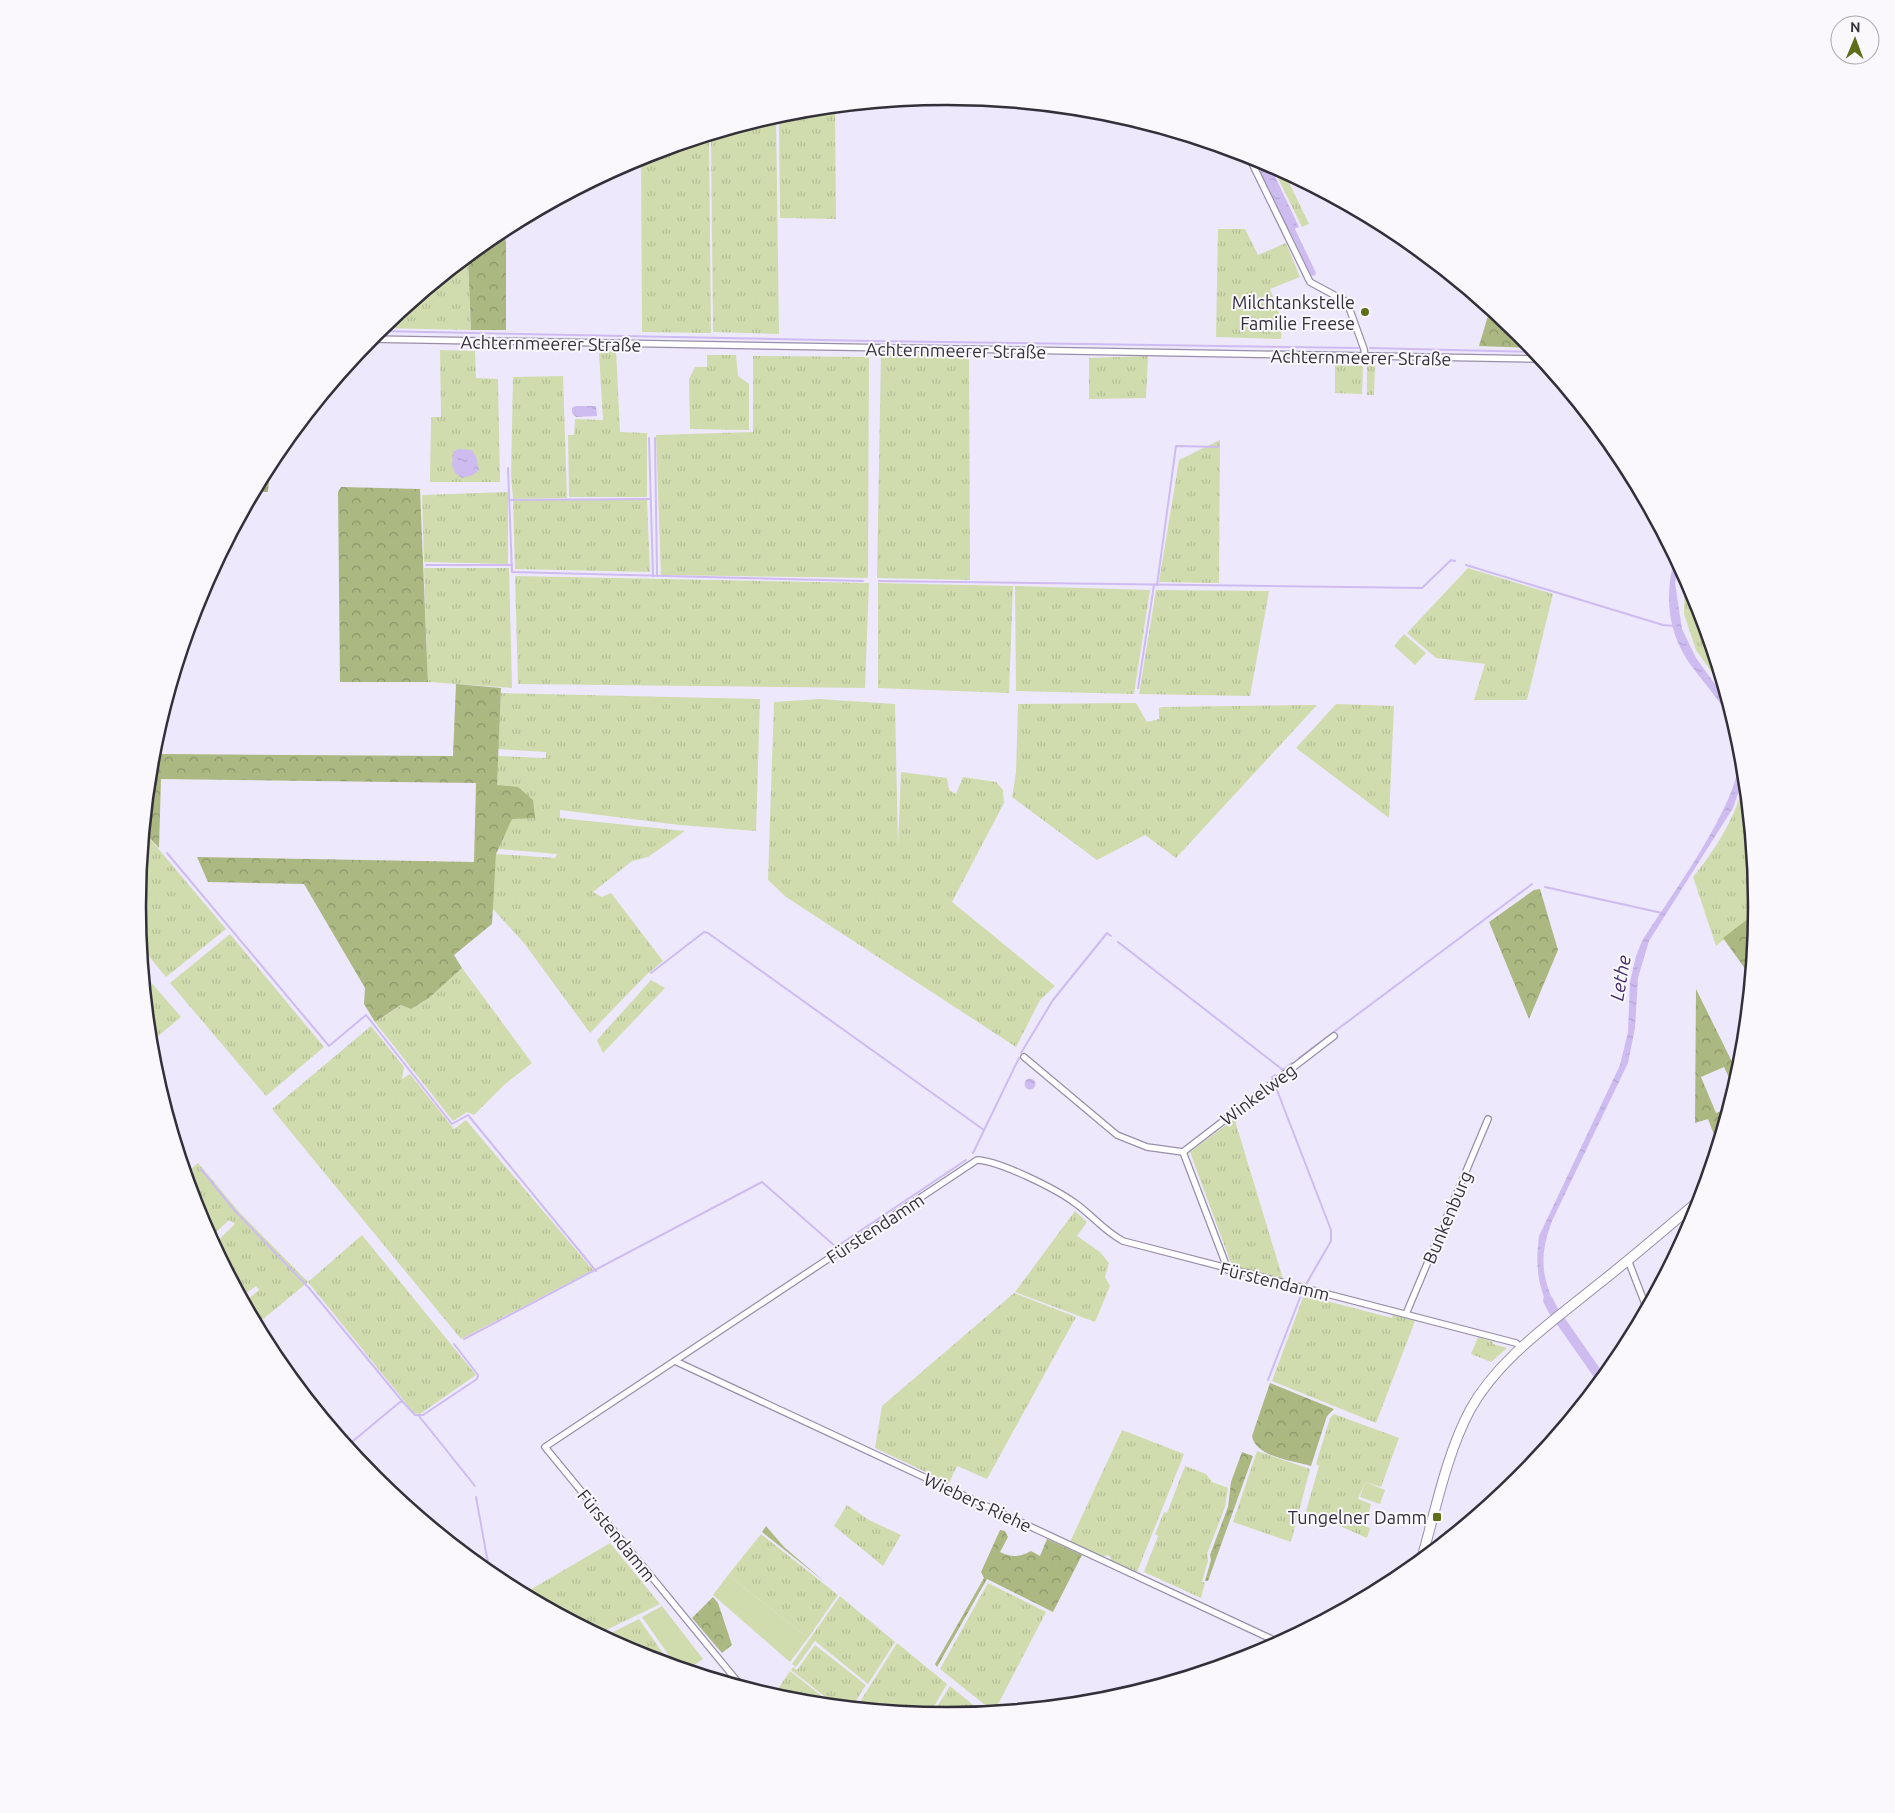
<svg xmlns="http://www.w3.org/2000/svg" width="1895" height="1813" font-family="Ubuntu,sans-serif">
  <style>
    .grass { fill: url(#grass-tufts) }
    .forest { fill: url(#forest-crowns) }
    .garden { fill: #d0dcad }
    .water { fill: url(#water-ripples) }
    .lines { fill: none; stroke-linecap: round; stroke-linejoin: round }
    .stream { stroke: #cebcf1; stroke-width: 2 }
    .canal { stroke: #cebcf1; stroke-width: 5.5 }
    .river { stroke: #cebcf1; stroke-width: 10 }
    .street-casing { stroke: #978fa8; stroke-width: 8 }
    .secondary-casing { stroke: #978fa8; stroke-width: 11 }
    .street { stroke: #fff; stroke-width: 5.5 }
    .secondary { stroke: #fff; stroke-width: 9 }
    .poi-dot { fill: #5f6e19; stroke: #faf8fd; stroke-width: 2 }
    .labels { text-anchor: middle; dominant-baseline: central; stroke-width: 4; stroke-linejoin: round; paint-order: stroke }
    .poi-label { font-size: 18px; fill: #33303a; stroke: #faf8fd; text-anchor: end }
    .street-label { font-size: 18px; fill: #33303a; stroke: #faf8fd }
    .water-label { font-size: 19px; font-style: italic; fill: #432967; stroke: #faf8fd }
    .rim { fill: none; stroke: #33303a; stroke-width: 2.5 }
  </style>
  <defs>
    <pattern id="grass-tufts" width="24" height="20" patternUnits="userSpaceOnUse" patternTransform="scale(1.25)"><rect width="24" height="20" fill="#d0dcad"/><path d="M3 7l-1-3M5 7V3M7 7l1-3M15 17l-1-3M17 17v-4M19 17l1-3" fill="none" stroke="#b3bd96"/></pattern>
    <pattern id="forest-crowns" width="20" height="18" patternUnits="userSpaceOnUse" patternTransform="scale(1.25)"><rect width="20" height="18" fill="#abb881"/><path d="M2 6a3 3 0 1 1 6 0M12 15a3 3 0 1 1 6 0" fill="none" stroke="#8c966b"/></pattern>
    <pattern id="water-ripples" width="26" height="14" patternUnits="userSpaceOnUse" patternTransform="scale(1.25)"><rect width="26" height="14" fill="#cebcf1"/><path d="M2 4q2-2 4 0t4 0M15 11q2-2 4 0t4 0" fill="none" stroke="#b1a2cf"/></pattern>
  </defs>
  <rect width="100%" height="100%" fill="#eee8fd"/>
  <g class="grass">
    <path d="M835,107L836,219L780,218L779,115L790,112Z"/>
    <path d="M776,116L779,334L713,332L711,136Z"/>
    <path d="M709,136L711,333L642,332L641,157Z"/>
    <path d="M1272,166L1284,172L1309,224L1302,227Z"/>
    <path d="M1218,229H1245L1258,255L1286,243L1300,277L1270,289L1282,321L1281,339L1216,337Z"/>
    <path d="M468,257L471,330L381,328Z"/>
    <path d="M440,350L475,351L476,378L498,379L500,482H430L431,417H441Z"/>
    <path d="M616,350L620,432L647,433V497H569L568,435H574L575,419L603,420L599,353Z"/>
    <path d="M881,353L969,355L970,580L877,578Z"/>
    <path d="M707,355H736L738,376L749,384V430L690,429L689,379L695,367H707Z"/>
    <path d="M753,356L869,357L868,578L661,575L656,435L753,432Z"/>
    <path d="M1148,356L1146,398L1089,399V358Z"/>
    <path d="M1335,365L1363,366L1362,394L1335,393Z"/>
    <path d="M1367,365H1375L1374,395H1367Z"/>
    <path d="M563,376L567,498L513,499L511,475L513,377Z"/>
    <path d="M1220,440L1219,583L1159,582L1179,460Z"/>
    <path d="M508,492V564L424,562L422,495Z"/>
    <path d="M513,500H647L650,572L515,569Z"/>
    <path d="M424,568H509L512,688L428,682Z"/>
    <path d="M1468,568L1553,594L1527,700H1474L1485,664L1436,658L1407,633Z"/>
    <path d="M1685,575L1696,597L1725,691L1696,650L1684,614Z"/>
    <path d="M515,576L869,583L865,688L518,684Z"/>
    <path d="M878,583L1013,586L1009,693L878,688Z"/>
    <path d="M1015,586L1150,590L1134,694L1016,691Z"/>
    <path d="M1156,590L1269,591L1250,696L1139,694Z"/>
    <path d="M501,693L760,699L756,831L680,825L560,810V818L685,831L648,857L632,861L593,892L602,897L611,893L663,961L645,976L590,1033L524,943L492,908L496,854L555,858L557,854L498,849L512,818H534L497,785V756L546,758V752L497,749Z"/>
    <path d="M819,699L895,704L898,845L901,772L947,778L949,790L956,794L963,777L996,782L1003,790L1004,803L952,902L1055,986L1040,1000L1016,1047L786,897L768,880L774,702Z"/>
    <path d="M1136,703L1147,722L1159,719V708L1162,707L1317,705L1176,858L1145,835L1097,860L1012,797L1016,773L1018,704Z"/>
    <path d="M1336,704L1394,706L1389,818L1296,748Z"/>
    <path d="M1745,779L1757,912L1716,946L1693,877C1716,849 1737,815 1745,779Z"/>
    <path d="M145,833L226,929L166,977L141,947L137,906Z"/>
    <path d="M230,934L324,1047L266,1096L170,983Z"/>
    <path d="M462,968L532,1063L505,1084L474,1115L467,1112L453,1121L375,1022L402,1005L411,1009L429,998Z"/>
    <path d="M144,974L181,1017L151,1042Z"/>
    <path d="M651,980L665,988L603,1053L597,1040Z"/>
    <path d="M371,1026L404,1067L402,1079L410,1074L454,1129L466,1120L593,1270L461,1339L272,1109Z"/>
    <path d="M1238,1116L1236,1124L1283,1279L1232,1266L1190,1152Z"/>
    <path d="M198,1163L240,1213L308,1282L362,1235L476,1375L420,1414L414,1413L308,1282L257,1324L244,1302L259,1290L256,1286L242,1296L214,1244L235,1224L229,1220L210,1238L199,1216L187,1178L194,1172L191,1169Z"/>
    <path d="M1075,1211L1087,1222L1077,1236L1100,1252L1109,1263L1105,1277L1110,1286L1095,1322L1015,1292Z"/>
    <path d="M1305,1292L1323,1297V1300L1392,1318L1393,1315L1415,1321L1376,1423L1272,1381Z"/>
    <path d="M1014,1293L1076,1317L987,1479L957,1466L949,1483L875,1448L882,1406Z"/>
    <path d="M1478,1337L1493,1342V1344L1507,1348L1491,1362L1471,1354Z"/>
    <path d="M1334,1414L1399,1438L1381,1487L1365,1482L1358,1499L1371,1504L1365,1526L1370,1528L1367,1538L1306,1511L1319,1466L1316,1464L1330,1418Z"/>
    <path d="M1122,1430L1184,1454L1137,1572L1110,1560L1111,1558L1108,1555L1102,1557L1070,1542Z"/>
    <path d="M1257,1451L1310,1469L1291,1542L1233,1522Z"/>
    <path d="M1185,1466L1206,1474L1212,1482L1228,1488L1225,1507L1207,1554L1208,1561L1202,1582L1205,1583L1201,1598L1144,1572L1158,1536L1155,1534L1164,1512L1167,1513Z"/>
    <path d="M847,1505L869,1520L901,1535L883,1566L834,1526Z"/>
    <path d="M761,1534L838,1595L808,1638L728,1575Z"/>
    <path d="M610,1543L660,1604L598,1634L523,1594Z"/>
    <path d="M988,1583L1046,1612L994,1712L940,1669Z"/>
    <path d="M840,1596L895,1642L868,1684L815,1641L796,1667L792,1664Z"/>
    <path d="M639,1619L672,1666L637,1655L603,1637Z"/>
    <path d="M897,1643L947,1684L929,1715L856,1708Z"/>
    <path d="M815,1645L866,1685L852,1707L837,1706L791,1670L793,1667L797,1670Z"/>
    <path d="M790,1671L833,1705L789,1701L773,1696Z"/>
    <path d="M950,1686L983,1713L947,1717L932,1715Z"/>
  </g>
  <g class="forest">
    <path d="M496,234H504L506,242V330H471L468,257Z"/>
    <path d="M1490,309L1521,334L1532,348L1479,346Z"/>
    <path d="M263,477L269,480L268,492H255Z"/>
    <path d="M341,487L420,489L428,682H340L338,492Z"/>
    <path d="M456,684L501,688L497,785L518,787L533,800L535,818L512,819L496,854L492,924L454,955L462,968L429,998L411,1009L401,1005L375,1022L364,1004L365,988L304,884L208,882L197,857L474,862L476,783L161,779L159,848L145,833L153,748L162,719L161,754L453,756Z"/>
    <path d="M1540,889L1558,950L1529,1019L1489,922L1534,890Z"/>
    <path d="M1757,912L1751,977L1723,938Z"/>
    <path d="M1696,989L1739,1076L1735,1090L1724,1067L1701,1077L1716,1113L1729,1108L1718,1145L1708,1119L1695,1123Z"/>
    <path d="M1270,1383L1334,1409L1327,1416L1311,1466C1294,1461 1255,1457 1252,1436Z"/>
    <path d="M1242,1452L1253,1456L1208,1581H1205L1211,1560L1210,1555L1228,1507L1231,1482Z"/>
    <path d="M766,1526L784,1547L825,1582L762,1532Z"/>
    <path d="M1000,1530L1005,1531L1008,1537L1000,1552C1012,1558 1019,1557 1031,1551L1040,1556L1047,1539L1082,1555L1053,1612L987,1579L937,1667L935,1664L984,1578L981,1572Z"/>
    <path d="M713,1597L718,1603L732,1645L722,1653L692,1618Z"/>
  </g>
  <g class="garden">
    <path d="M1404,634L1426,653L1415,665L1394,646Z"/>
    <path d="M1365,1482L1385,1490L1380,1504L1360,1497Z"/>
    <path d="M728,1575L808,1638L790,1662L713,1595Z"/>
    <path d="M662,1606L703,1659L687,1670L677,1667L642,1617Z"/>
  </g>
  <g class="water">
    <path d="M1253,156L1269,164L1299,227L1289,231Z"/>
    <path d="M575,406H596L597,416L576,417L572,413V408Z"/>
    <path d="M458,449L472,450L477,459L479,470L473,475L462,478L455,473L452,465L453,452Z"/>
    <path d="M1675,556L1679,564L1675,583L1682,629L1696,658L1728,702L1742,749L1743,761L1740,788L1733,808L1649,941L1638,978L1635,1028L1628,1063L1552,1221C1539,1256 1541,1276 1557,1310L1551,1315C1538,1285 1535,1269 1539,1236L1620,1065L1628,1032L1630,982L1636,956L1642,941C1669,899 1736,808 1739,761C1742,723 1714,696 1693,668C1667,634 1664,596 1675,556Z"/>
    <circle cx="1030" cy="1084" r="5.5"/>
  </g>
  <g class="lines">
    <g class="stream">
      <path d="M378,331L870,341L1360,348"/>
      <path d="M1370,348L1535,352"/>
      <path d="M649,438L653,576"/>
      <path d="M655,438L657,576"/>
      <path d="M508,468L512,572L863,581"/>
      <path d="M511,500L650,499"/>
      <path d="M426,565H512"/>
      <path d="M1466,565L1663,625L1674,626"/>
      <path d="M879,581L1422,588L1451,560L1455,561"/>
      <path d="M1157,585L1176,446L1218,447"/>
      <path d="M1138,688L1154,585"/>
      <path d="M167,853L329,1046L366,1015L452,1124L468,1115L596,1271"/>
      <path d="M1545,887L1662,913"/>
      <path d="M1118,942L1283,1070L1292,1063"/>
      <path d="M651,973L704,932L708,933L984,1130"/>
      <path d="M1021,1053L1053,1000L1107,933L1111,936"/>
      <path d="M1299,1058L1532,884"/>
      <path d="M1272,1077L1275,1075"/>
      <path d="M1275,1085L1331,1230V1241L1305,1286"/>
      <path d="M973,1153L1019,1058"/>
      <path d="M201,1169L235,1211L309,1288L403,1402"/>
      <path d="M464,1339L762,1182L836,1247L966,1160"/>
      <path d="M1268,1380L1303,1290"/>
      <path d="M419,1416L475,1486"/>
      <path d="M347,1446L400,1402H403L415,1415H423L477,1379L478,1375L454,1344"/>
      <path d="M476,1497L490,1574"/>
    </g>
    <path class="canal" d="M1289,223L1313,273"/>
    <path class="river" d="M1548,1300L1553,1310L1602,1380"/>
    <g class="street-casing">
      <g id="street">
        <path d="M1248,155L1310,282L1347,302L1364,349L1365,357"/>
        <path d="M370,339L1542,359"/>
        <path d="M1024,1057L1117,1135L1147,1147L1183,1152L1228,1270"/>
        <path d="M1183,1152L1334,1036"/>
        <path d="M1628,1260L1647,1309"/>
        <path d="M1406,1314L1488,1119"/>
        <path d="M675,1361L1280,1643"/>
        <path d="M742,1687L545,1447L977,1160C1000,1161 1056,1189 1075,1203C1092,1215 1104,1231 1123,1241L1516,1343L1522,1348"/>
      </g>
    </g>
    <g class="secondary-casing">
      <path id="secondary" d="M1421,1561C1435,1513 1446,1455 1470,1410C1498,1359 1552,1322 1596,1286C1632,1258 1666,1228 1701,1199"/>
    </g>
    <use href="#street" class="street"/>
    <use href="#secondary" class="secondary"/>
  </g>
  <g class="poi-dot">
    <circle cx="1365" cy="312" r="5"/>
    <rect x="1432" y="1512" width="10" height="10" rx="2.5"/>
  </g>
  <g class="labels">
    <g class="poi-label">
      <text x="1355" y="302">Milchtankstelle<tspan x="1355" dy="21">Familie Freese</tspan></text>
      <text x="1427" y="1517">Tungelner Damm</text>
    </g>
    <g class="street-label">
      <text transform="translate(551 343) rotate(1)">Achternmeerer Straße</text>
      <text transform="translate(956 350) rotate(1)">Achternmeerer Straße</text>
      <text transform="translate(1361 357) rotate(1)">Achternmeerer Straße</text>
      <text transform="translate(1258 1094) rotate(-37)">Winkelweg</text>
      <text transform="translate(1447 1217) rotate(-67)">Bunkenburg</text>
      <text transform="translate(875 1228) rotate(-33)">Fürstendamm</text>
      <text transform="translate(1275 1281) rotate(14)">Fürstendamm</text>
      <text transform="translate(978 1502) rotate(25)">Wiebers Riehe</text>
      <text transform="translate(617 1535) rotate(51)">Fürstendamm</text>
    </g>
    <g class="water-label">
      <text transform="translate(1620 978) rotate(-80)">Lethe</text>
    </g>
  </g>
  <path d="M0 0H1895V1813H0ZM146 906a801 801 0 1 1 1602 0a801 801 0 1 1-1602 0Z" fill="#faf8fd" fill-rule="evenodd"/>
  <path class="rim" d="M146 906a801 801 0 1 1 1602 0a801 801 0 1 1-1602 0Z"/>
  <g transform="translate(1855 40) rotate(1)"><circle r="24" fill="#faf8fd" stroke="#aaa8af"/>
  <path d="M0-4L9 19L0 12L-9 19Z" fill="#5f6e19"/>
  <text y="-8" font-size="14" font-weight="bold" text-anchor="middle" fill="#33303a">N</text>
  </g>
</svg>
